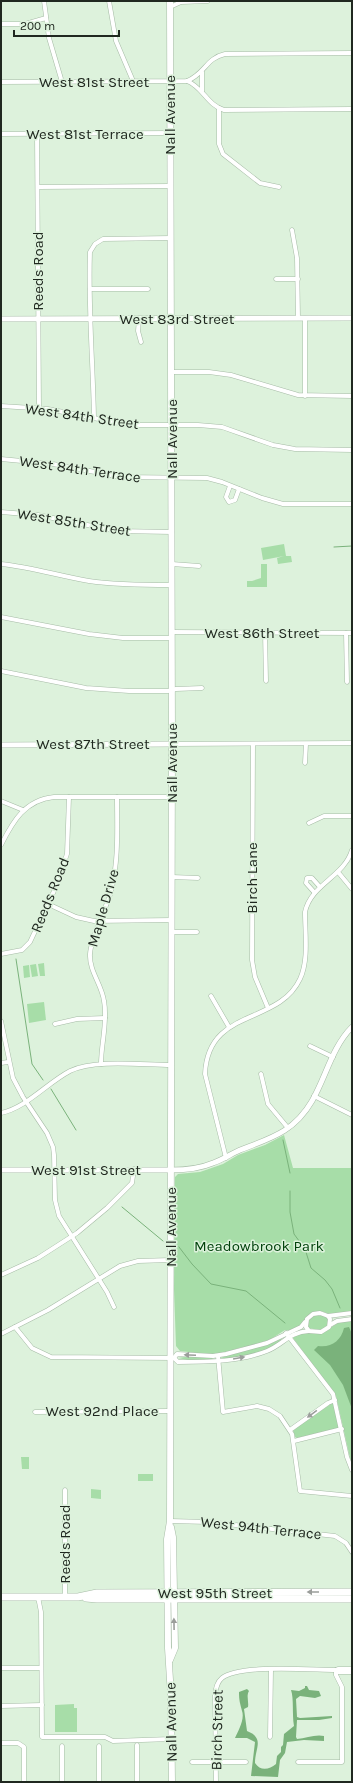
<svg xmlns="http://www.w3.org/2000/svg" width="353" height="1783" font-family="Karla,sans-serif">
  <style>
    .green { fill: #a7dda8 }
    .water { fill: #7ab27b }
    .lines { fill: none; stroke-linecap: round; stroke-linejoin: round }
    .stream { stroke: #7ab27b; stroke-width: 1 }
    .minor-casing { stroke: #a6bba6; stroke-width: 5 }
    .tertiary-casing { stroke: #a6bba6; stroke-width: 6 }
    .secondary-casing { stroke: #a6bba6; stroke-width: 7 }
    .primary-casing { stroke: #a6bba6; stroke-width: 8 }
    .minor { stroke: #fff; stroke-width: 4 }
    .tertiary { stroke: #fff; stroke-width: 5 }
    .secondary { stroke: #fff; stroke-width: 6 }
    .primary { stroke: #fff; stroke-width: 7 }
    .oneway { fill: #9b9e9b }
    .labels { text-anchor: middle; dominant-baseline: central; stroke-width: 3; stroke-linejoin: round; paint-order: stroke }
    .street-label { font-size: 15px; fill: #202820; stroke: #ddf2dc }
    .park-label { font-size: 15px; fill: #02420c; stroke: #ddf2dc }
  </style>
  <rect width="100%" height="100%" fill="#ddf2dc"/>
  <g class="green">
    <path d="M284,544L286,556H291L292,562L278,564L277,558L284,556L263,560L261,548Z"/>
    <path d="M261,564H267V587H247V581H252L261,578Z"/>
    <path d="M44,963L45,976H40L38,964Z"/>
    <path d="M36,964L38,976L32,977L30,965Z"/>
    <path d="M29,965L30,977L24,978L23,966Z"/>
    <path d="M44,1002L46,1020L29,1023L27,1004Z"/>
    <path d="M284,1135L293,1168H352V1311L332,1315L321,1311L314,1312L306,1317L300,1326L290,1330H285L271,1339L251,1346L242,1347L224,1353L214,1355L180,1351L176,1346L174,1289L175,1177L178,1174L200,1172L223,1164L238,1155L265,1145Z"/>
    <path d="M315,1315C320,1315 326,1315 329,1320L328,1325L321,1330L307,1328L308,1321Z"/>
    <path d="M341,1321H352V1467L336,1396L293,1338L294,1336L306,1333L321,1334Z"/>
    <path d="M282,1338C278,1350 232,1362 220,1357Z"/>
    <path d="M192,1356L213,1358L211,1360H188L178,1358Z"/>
    <path d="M332,1403L334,1404L339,1424L338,1428L297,1438L295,1437L293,1430Z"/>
    <path d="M21,1457H29V1469H22Z"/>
    <rect x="138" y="1474" width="15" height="7"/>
    <path d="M91,1489L101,1490V1499L91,1498Z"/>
    <path d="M74,1704V1708H77V1732H55V1705Z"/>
  </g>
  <g class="water">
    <path d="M349,1327L352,1334V1409L343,1385L330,1365L314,1350L318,1346C331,1348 341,1341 344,1328Z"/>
    <path d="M305,1686H307L309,1690L319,1691L321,1696L315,1698L300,1696L296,1699L297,1717L300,1718L332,1716V1718L319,1720H297L296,1737L297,1739C306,1738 316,1734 324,1736V1741L304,1740L287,1742L285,1753L280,1760L278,1777L251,1776L255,1742L247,1738H235C238,1731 245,1719 242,1711C240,1703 239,1701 239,1692L247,1689L249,1691C246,1696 249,1702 248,1707L244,1709L247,1731C265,1738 255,1748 255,1763C260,1771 269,1770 276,1764L277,1756L281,1752V1747L283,1745L284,1734L294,1726C292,1715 294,1698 291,1690L299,1691L305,1688Z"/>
  </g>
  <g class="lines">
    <g class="stream">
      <path d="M334,547L352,546"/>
      <path d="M16,959L32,1064L43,1080"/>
      <path d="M51,1089L76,1130"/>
      <path d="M283,1140L290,1173"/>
      <path d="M290,1191V1212L294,1234L305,1249L311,1268L325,1280L332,1289L340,1308"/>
      <path d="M122,1207L163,1241"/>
      <path d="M179,1247L192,1264L211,1284L246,1291L285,1323"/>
    </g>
    <g class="minor-casing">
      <g id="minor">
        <path d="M44,1L49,38L62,82"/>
        <path d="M109,1L116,41L133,81"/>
        <path d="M170,7L181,2L208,1"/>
        <path d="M1,24H25L46,18"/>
        <path d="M187,81C203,87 207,105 224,110L352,109"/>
        <path d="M1,82L187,81C205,74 206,58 225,54L352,53"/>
        <path d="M202,91V72"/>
        <path d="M219,108V144L223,154L260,183L279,187"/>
        <path d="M1,134L170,133"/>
        <path d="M37,134L39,408"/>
        <path d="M38,187L170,186"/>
        <path d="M292,230L297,258L298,318"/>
        <path d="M276,279H298"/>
        <path d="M90,289H148"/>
        <path d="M305,318V396"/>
        <path d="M139,319L138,331L141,342"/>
        <path d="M171,372H209L231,375L298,395L352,396"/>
        <path d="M1,406L48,409L129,425H198L222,427L273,445L295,449L352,450"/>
        <path d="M94,418C93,363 88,307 90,252L95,244L103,239L171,238"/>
        <path d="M1,459L53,464L121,477L207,478L222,482L262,498L283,504H352"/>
        <path d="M230,486L226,497L229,502L235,500L239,489"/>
        <path d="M1,512L38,515L117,531L172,532"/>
        <path d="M1,564C31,567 59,576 89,581C116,585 144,585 172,585"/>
        <path d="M172,564L199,566"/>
        <path d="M1,617L89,634L123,638H172"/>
        <path d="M172,632L352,633"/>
        <path d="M265,632L266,681"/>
        <path d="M346,633L347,682"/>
        <path d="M1,671L86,688L129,691H168L176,689L202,688"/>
        <path d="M172,744L352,743"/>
        <path d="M253,744L252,960L255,977L268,1008"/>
        <path d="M305,763L306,744"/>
        <path d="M1,801L23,810"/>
        <path d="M309,823L324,816H352"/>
        <path d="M1,845C13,821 25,800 54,797H172"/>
        <path d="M338,872L352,889"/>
        <path d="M172,877L198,878"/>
        <path d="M314,892L306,883L307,878H312L320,887"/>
        <path d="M48,904L76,917L94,921L172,920"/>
        <path d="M172,932H197"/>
        <path d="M1,954L22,950L30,942L54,891L67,854L69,797"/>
        <path d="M211,996L229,1027"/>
        <path d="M1,1021L13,1078L23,1097L47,1133L53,1147L54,1155L55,1200L59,1216L107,1292L114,1307"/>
        <path d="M55,1024L77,1019L105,1018"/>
        <path d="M310,1046L333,1057"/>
        <path d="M1,1063L8,1062"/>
        <path d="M101,1064C101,1044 108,1021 104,1001C102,985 89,971 90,954C91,936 106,910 111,891C119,860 117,828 117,797"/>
        <path d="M261,1074L268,1104L288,1128"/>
        <path d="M314,1096L352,1115"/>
        <path d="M1,1113C26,1108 47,1083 70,1071C95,1059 142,1065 171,1065"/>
        <path d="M226,1158L205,1074C208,1007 278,1026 300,979C309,960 305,933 305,912C311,884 344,877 352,850"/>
        <path d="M1,1275L38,1258L77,1233L107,1208L132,1183L134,1169"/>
        <path d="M320,1313L328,1316L330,1319L329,1327L321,1332L309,1331L306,1327L307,1319L313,1314Z"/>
        <path d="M328,1316L352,1313"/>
        <path d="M330,1325L337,1321L352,1319"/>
        <path d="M15,1327L32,1348L51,1357L174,1358L177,1354L213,1356L226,1354L267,1343L301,1327L305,1322"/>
        <path d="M286,1333L333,1394L347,1457L352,1470"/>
        <path d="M1,1334L48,1310L120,1266L138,1261L170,1260"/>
        <path d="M218,1356L223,1412L257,1406L269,1409L280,1416L292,1434L300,1491L352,1496"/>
        <path d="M174,1358L178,1362C207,1362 239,1362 267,1351C284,1344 289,1332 309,1331"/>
        <path d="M35,1412L170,1411"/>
        <path d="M290,1430L328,1403L335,1400"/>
        <path d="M294,1441L342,1429"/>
        <path d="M65,1490V1597"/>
        <path d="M170,1521L208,1522L335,1536L346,1543L352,1552"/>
        <path d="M38,1597L41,1612L42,1737H105L113,1741L171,1739"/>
        <path d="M1,1668H41"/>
        <path d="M336,1670L338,1669H352"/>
        <path d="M1,1706L42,1705"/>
        <path d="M270,1737L271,1670"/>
        <path d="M1,1743H18L24,1747V1782"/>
        <path d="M62,1746V1782"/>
        <path d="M99,1746V1782"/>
        <path d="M192,1762H246"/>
        <path d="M298,1762H342V1687L336,1675V1670"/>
        <path d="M137,1782V1745"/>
        <path d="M216,1782L215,1694C216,1688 217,1682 222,1678C240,1664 312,1670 336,1670L338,1672H352"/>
      </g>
    </g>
    <g class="tertiary-casing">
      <g id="tertiary">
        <path d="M1,319L352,318"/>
        <path d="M1,745L172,744"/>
        <path d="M1,1170H171C185,1170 199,1169 213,1163C222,1160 231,1154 240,1150C271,1138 294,1132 312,1101C326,1077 332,1047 352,1027"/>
      </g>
    </g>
    <g class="secondary-casing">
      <g id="secondary">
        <path d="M170,1L172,741L170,1521L167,1539L168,1648L171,1696L172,1782"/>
        <path d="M170,1660L175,1648L173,1537L171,1527"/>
      </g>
    </g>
    <g class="primary-casing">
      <g id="primary">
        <path d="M1,1597H78L97,1593L352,1592"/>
        <path d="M86,1598L97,1599H352"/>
      </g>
    </g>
    <use href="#minor" class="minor"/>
    <use href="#tertiary" class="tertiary"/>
    <use href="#secondary" class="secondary"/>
    <use href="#primary" class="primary"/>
  </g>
  <defs><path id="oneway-solid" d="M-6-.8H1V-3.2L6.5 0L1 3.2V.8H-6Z"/></defs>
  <g class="oneway">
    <use href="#oneway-solid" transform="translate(190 1355) rotate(-178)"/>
    <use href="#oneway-solid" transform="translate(239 1358) rotate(-10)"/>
    <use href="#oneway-solid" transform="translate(312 1414) rotate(144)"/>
    <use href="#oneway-solid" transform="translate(313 1592) rotate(180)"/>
    <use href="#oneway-solid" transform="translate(174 1624) rotate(-91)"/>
  </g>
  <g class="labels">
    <g class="street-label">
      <text x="94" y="82">West 81st Street</text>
      <text transform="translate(170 115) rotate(-90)">Nall Avenue</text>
      <text x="85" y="134">West 81st Terrace</text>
      <text transform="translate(38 271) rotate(-90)">Reeds Road</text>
      <text x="177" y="319">West 83rd Street</text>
      <text transform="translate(82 416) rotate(8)">West 84th Street</text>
      <text transform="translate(172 439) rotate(-90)">Nall Avenue</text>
      <text transform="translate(80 469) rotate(8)">West 84th Terrace</text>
      <text transform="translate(74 522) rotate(9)">West 85th Street</text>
      <text x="262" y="633">West 86th Street</text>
      <text x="93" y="744">West 87th Street</text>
      <text transform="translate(172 763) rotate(-90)">Nall Avenue</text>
      <text transform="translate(252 878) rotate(-90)">Birch Lane</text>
      <text transform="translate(50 895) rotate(-68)">Reeds Road</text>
      <text transform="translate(103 908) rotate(-74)">Maple Drive</text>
      <text x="86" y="1170">West 91st Street</text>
      <text transform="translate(171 1227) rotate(-90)">Nall Avenue</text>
      <text x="102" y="1411">West 92nd Place</text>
      <text transform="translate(261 1528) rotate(6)">West 94th Terrace</text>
      <text transform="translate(65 1544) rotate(-90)">Reeds Road</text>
      <text x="215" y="1593">West 95th Street</text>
      <text transform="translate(171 1722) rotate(-91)">Nall Avenue</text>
      <text transform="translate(217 1730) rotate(-89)">Birch Street</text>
    </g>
    <g class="park-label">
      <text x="259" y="1246">Meadowbrook Park</text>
    </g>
  </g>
  <rect width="353" height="1783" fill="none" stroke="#202820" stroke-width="4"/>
  <path d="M14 30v6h105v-6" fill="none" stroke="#202820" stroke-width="2"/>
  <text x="20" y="30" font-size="12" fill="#202820" stroke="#ddf2dc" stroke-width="3" paint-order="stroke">200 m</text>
</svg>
